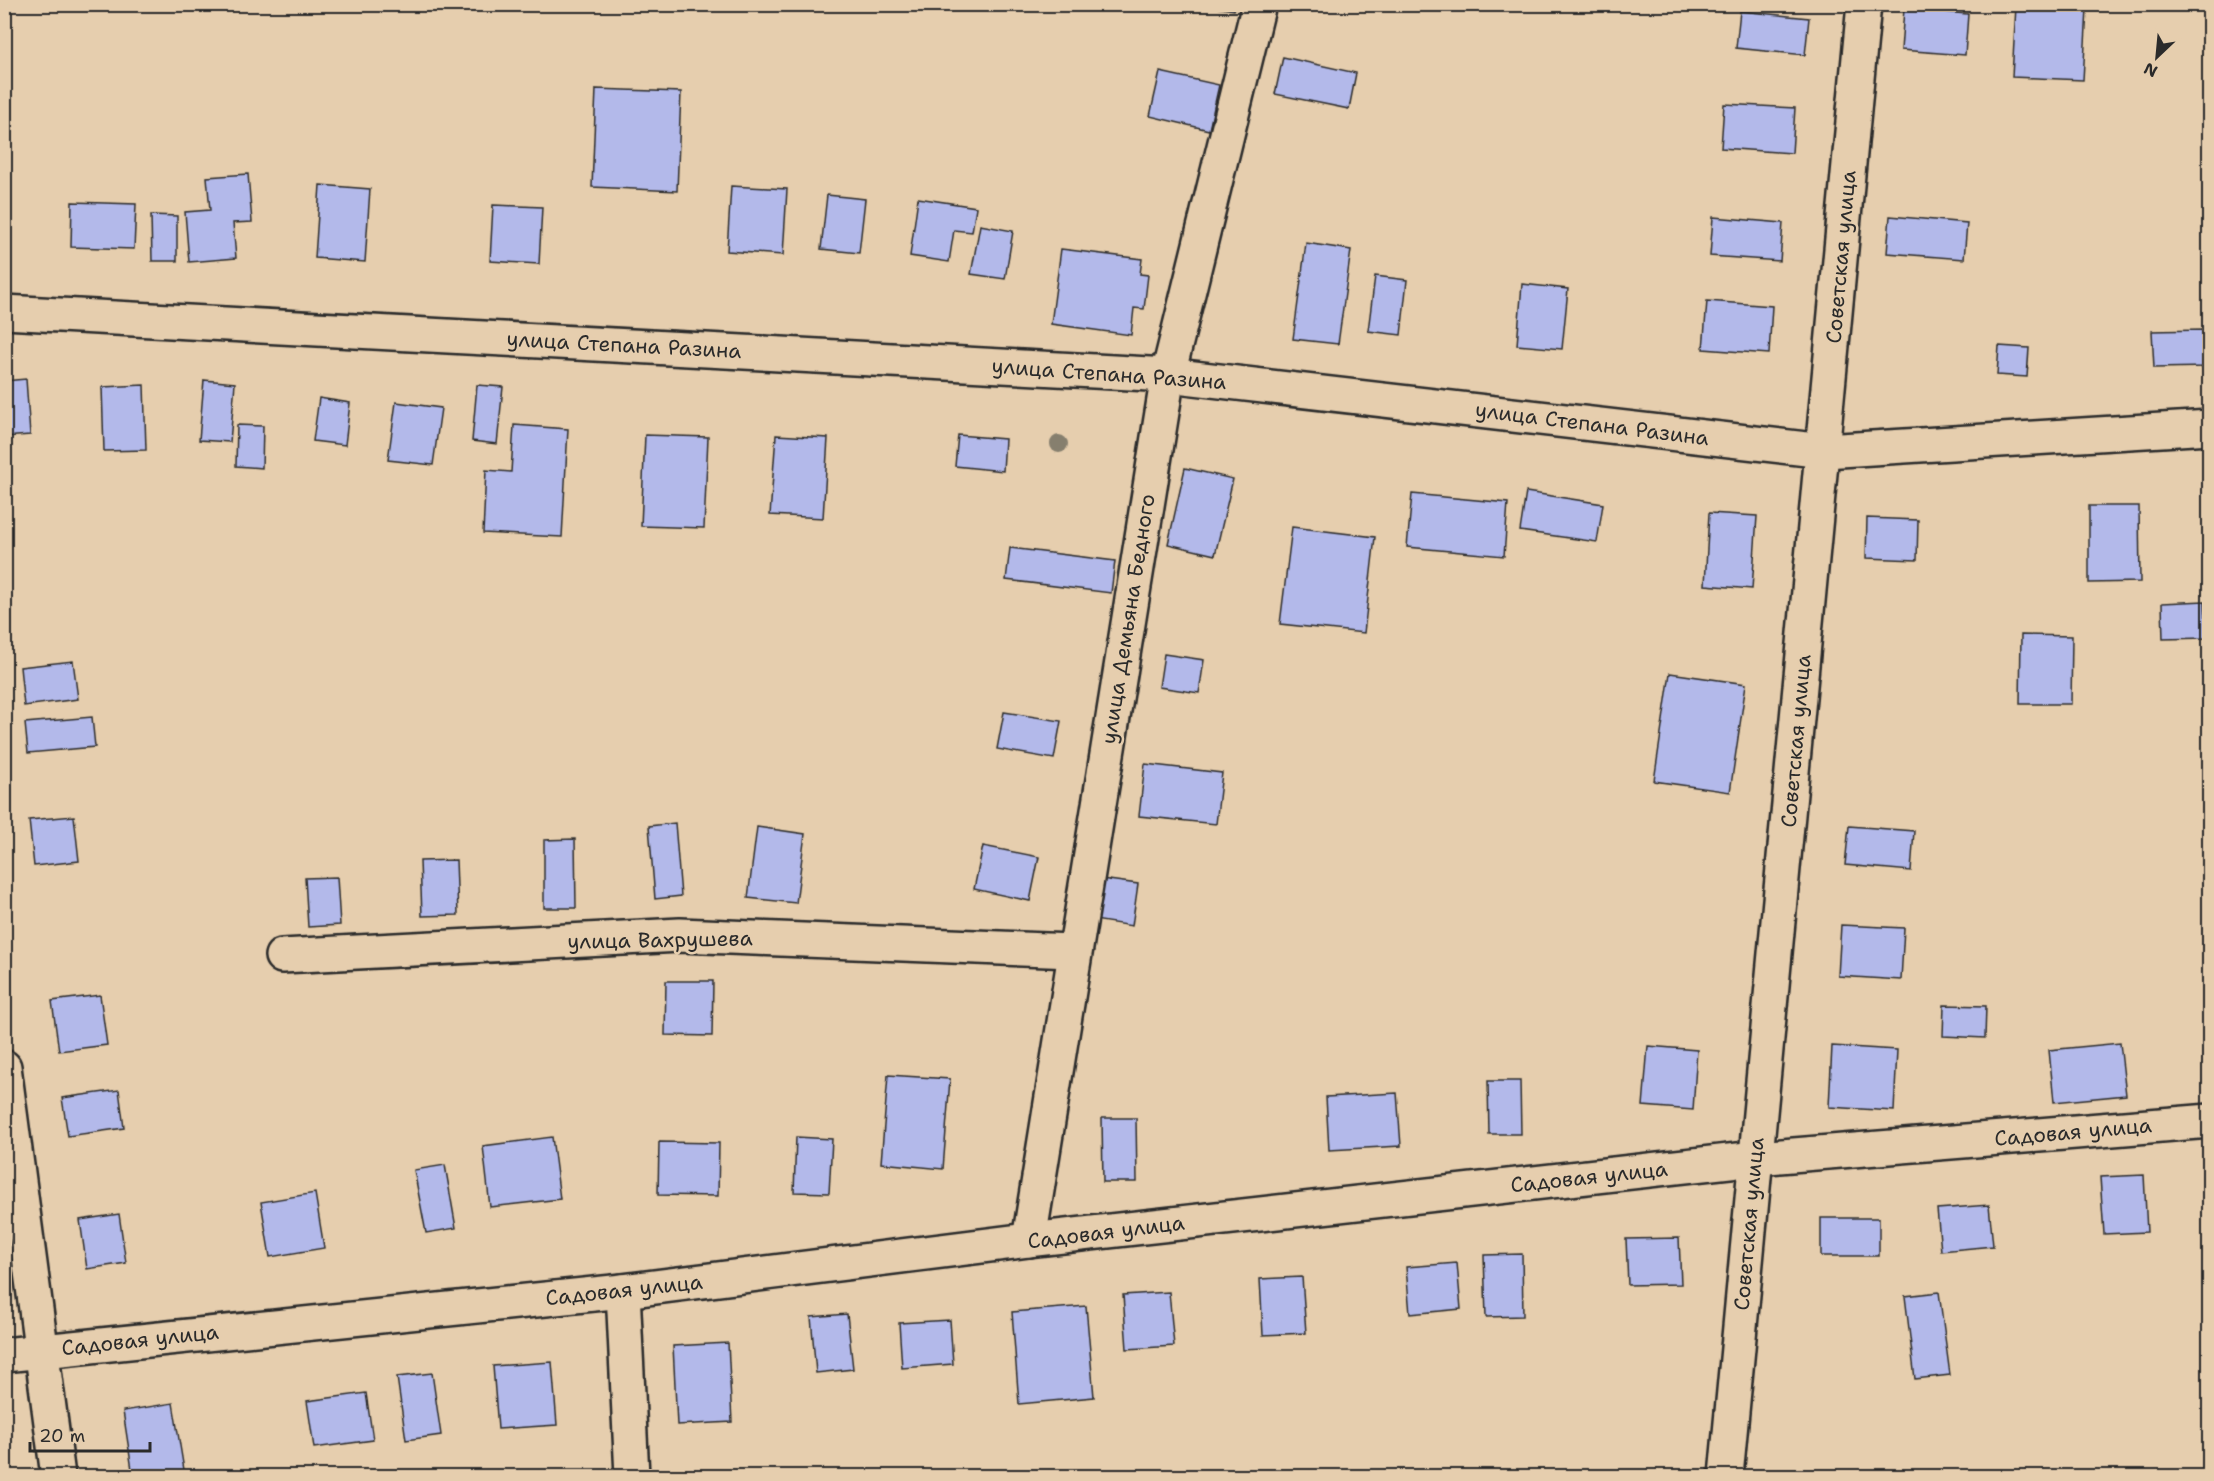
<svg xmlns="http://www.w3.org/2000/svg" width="2214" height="1481" font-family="'Shantell Sans',sans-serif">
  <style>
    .building { fill: #b3b9ea; stroke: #2b2b2b; stroke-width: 1.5 }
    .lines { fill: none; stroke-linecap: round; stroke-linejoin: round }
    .minor-casing { stroke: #2b2b2b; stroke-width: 38 }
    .tertiary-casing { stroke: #2b2b2b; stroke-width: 38 }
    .minor { stroke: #e6ceae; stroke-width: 33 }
    .tertiary { stroke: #e6ceae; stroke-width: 33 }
    .tree { fill: #867f6e }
    .labels { text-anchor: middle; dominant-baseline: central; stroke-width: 5; stroke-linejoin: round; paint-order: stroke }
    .street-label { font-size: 21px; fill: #2b2b2b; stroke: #e6ceae }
  </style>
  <rect width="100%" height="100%" fill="#e6ceae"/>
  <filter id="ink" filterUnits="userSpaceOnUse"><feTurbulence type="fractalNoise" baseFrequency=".0167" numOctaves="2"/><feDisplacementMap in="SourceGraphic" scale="12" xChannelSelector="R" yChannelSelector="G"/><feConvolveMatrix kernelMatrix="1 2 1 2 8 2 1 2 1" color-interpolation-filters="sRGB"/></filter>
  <g filter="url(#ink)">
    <g class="building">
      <path d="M1196,4H1235L1234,10Z"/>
      <path d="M2016,6L2087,9L2083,80L2012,77Z"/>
      <path d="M1904,9L1968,14L1965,55L1901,50Z"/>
      <path d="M1740,11L1809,18L1805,55L1736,48Z"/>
      <path d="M1283,57L1356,73L1349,109L1275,94Z"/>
      <path d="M1160,72L1219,85L1209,130L1150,116Z"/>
      <path d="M596,89L681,92L677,191L592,187Z"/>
      <path d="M1724,104L1795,108L1792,153L1721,148Z"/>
      <path d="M248,174L252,222L233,223L236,258L189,262L185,212L210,210L207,177Z"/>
      <path d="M320,185L370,189L365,262L315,258Z"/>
      <path d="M731,186L787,189L783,255L727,251Z"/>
      <path d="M827,195L865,199L859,253L821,249Z"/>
      <path d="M918,198L976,207L972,232L954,230L949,262L910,256Z"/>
      <path d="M72,202L136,204L134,249L71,247Z"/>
      <path d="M493,205L542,207L539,264L490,261Z"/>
      <path d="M4,214L9,245L4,246Z"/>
      <path d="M151,215L177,216V261H152Z"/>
      <path d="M1890,216L1967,223L1964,259L1887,253Z"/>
      <path d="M1713,217L1783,223L1780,261L1710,256Z"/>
      <path d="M980,225L1013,231L1005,279L971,274Z"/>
      <path d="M1306,243L1351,250L1338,344L1293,339Z"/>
      <path d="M1061,249L1142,259L1140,274L1148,275L1144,309L1134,308L1131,335L1051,324Z"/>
      <path d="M1375,276L1407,280L1401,335L1368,331Z"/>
      <path d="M1522,284L1568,289L1562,349L1517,345Z"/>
      <path d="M1707,301L1772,306L1769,354L1703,349Z"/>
      <path d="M2204,330L2206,367L2154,368L2152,331Z"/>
      <path d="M1999,346L2029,348L2027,377L1997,375Z"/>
      <path d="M26,379L30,435L4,437V381Z"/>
      <path d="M204,380L235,383L230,442L199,440Z"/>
      <path d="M144,385L146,450L104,451L102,387Z"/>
      <path d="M477,385L503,387L497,444L472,441Z"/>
      <path d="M319,398L350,403L345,445L313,441Z"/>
      <path d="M396,402L441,408L433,465L388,460Z"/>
      <path d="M237,425L263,426L262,468L236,466Z"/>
      <path d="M514,425L568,429L562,537L483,533L486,470L511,472Z"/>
      <path d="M645,435L708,437L704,528L641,526Z"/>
      <path d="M776,435L828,438L823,518L770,515Z"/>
      <path d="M958,435L1005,439L1003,471L955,466Z"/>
      <path d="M1185,468L1233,479L1215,555L1168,544Z"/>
      <path d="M1526,492L1603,504L1597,542L1520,531Z"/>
      <path d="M1412,494L1508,503L1504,556L1407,547Z"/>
      <path d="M2089,506H2139L2140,582L2089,583Z"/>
      <path d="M1709,513L1757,516L1752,589L1705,585Z"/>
      <path d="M1867,518L1918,520L1917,560L1866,558Z"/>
      <path d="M1292,527L1375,537L1364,633L1280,624Z"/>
      <path d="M1010,548L1115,561L1111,593L1006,580Z"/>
      <path d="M2205,601L2206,638L2163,639L2162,603Z"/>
      <path d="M2021,635L2072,636L2071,704H2020Z"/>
      <path d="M1164,654L1204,660L1199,693L1159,687Z"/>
      <path d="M73,661L78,699L24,706L20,667Z"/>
      <path d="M1670,673L1746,684L1730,792L1654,781Z"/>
      <path d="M1004,712L1061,721L1054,759L997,749Z"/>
      <path d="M92,717L95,747L28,753L25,723Z"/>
      <path d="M1145,764L1222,773L1216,824L1139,816Z"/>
      <path d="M74,816L79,861L34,866L29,820Z"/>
      <path d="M675,823L681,896L655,899L649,826Z"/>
      <path d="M1849,826L1914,831L1911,871L1845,865Z"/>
      <path d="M757,827L805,834L796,903L748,898Z"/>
      <path d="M575,839L576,908H544V840Z"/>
      <path d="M983,846L1039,857L1030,901L974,889Z"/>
      <path d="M456,860L458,915L422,916L420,861Z"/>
      <path d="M337,877L340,925L308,927L305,878Z"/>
      <path d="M1101,879L1138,884L1132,926L1094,920Z"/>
      <path d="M1841,925L1904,928L1901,980L1838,976Z"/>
      <path d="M666,981H713L712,1036L665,1035Z"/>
      <path d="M100,995L107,1045L59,1051L52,1001Z"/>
      <path d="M1944,1005L1986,1006L1985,1038L1943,1036Z"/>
      <path d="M2120,1043L2126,1095L2054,1102L2049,1050Z"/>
      <path d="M1648,1046L1697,1050L1693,1110L1643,1106Z"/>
      <path d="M1832,1046L1897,1050L1894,1111L1829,1107Z"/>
      <path d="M888,1075L950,1079L943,1169L881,1163Z"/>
      <path d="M1488,1081H1520L1521,1134H1489Z"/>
      <path d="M119,1090L124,1128L68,1136L62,1098Z"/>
      <path d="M1397,1093L1401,1146L1329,1150L1326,1097Z"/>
      <path d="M1102,1118H1136L1137,1182H1103Z"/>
      <path d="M552,1137L560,1199L490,1207L483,1146Z"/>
      <path d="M796,1137L832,1139L829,1193L794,1192Z"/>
      <path d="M659,1142L719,1143L718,1196L658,1195Z"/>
      <path d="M445,1165L456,1228L426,1233L414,1170Z"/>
      <path d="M2144,1175L2147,1232L2104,1234L2100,1177Z"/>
      <path d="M315,1193L324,1248L270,1257L261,1202Z"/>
      <path d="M1989,1205L1993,1246L1941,1251L1937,1209Z"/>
      <path d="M119,1214L126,1263L87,1269L80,1220Z"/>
      <rect x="1821" y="1218" width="58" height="38"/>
      <path d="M1679,1238L1681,1284L1628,1285L1626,1239Z"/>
      <path d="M1522,1254L1523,1316L1486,1317L1484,1255Z"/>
      <path d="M1457,1263L1461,1309L1410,1314L1406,1267Z"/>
      <path d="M1302,1277L1306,1333L1263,1335L1260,1279Z"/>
      <path d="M1169,1292L1174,1346L1127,1349L1123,1295Z"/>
      <path d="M1939,1292L1950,1375L1915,1379L1905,1296Z"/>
      <path d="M1086,1306L1094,1397L1019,1404L1012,1312Z"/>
      <path d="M847,1314L853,1369L816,1373L811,1317Z"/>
      <path d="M950,1320L953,1364L902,1368L899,1323Z"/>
      <path d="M728,1343L732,1422L677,1425L673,1346Z"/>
      <path d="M552,1362L557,1425L498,1429L493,1366Z"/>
      <path d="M432,1373L441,1435L406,1440L397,1377Z"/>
      <path d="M366,1393L373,1440L314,1448L307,1401Z"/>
      <path d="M173,1403L185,1476H133L123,1411Z"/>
      <path d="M6,1433L12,1476H4Z"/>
    </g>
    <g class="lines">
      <g class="minor-casing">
        <g id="minor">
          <path d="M4,312L1168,375L1824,451L2210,427"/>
          <path d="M282,956L680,935L1073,951"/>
          <path d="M1029,1240L1168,375L1259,4"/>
          <path d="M623,1291L632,1476"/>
          <path d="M4,1355L623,1291L1029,1240L1756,1158L2210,1121"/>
          <path d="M1726,1476L1864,4"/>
        </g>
      </g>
      <g class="tertiary-casing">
        <path id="tertiary" d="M4,1067L58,1476"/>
      </g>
      <use href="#minor" class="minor"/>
      <use href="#tertiary" class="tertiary"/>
    </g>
    <circle class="tree" cx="1059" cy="444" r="9"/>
  </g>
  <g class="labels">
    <g class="street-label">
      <text transform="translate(1841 257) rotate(-85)">Советская улица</text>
      <text transform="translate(624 345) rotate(3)">улица Степана Разина</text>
      <text transform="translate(1109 374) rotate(4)">улица Степана Разина</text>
      <text transform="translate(1592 424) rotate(7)">улица Степана Разина</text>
      <text transform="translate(1128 619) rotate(-81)">улица Демьяна Бедного</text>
      <text transform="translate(1796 741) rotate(-85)">Советская улица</text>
      <text transform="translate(660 940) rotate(-1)">улица Вахрушева</text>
      <text transform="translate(2073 1132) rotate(-5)">Садовая улица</text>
      <text transform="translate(1589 1177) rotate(-6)">Садовая улица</text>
      <text transform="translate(1749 1224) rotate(-85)">Советская улица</text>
      <text transform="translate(1106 1232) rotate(-7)">Садовая улица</text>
      <text transform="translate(624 1290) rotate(-6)">Садовая улица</text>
      <text transform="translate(140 1340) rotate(-6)">Садовая улица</text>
    </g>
  </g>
  <rect width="2214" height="1481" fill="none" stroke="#e6ceae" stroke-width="24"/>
  <rect x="12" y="12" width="2190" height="1457" fill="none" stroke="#2b2b2b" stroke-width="2" filter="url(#ink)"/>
  <g transform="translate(2157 57) rotate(206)" stroke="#e6ceae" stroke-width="4.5" paint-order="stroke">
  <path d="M0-4.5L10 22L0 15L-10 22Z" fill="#2b2b2b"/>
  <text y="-9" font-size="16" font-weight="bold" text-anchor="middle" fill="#2b2b2b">N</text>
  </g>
  <path d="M30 1442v9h120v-9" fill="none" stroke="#2b2b2b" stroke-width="3"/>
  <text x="39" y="1442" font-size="18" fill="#2b2b2b" stroke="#e6ceae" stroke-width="4.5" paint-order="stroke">20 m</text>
</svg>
